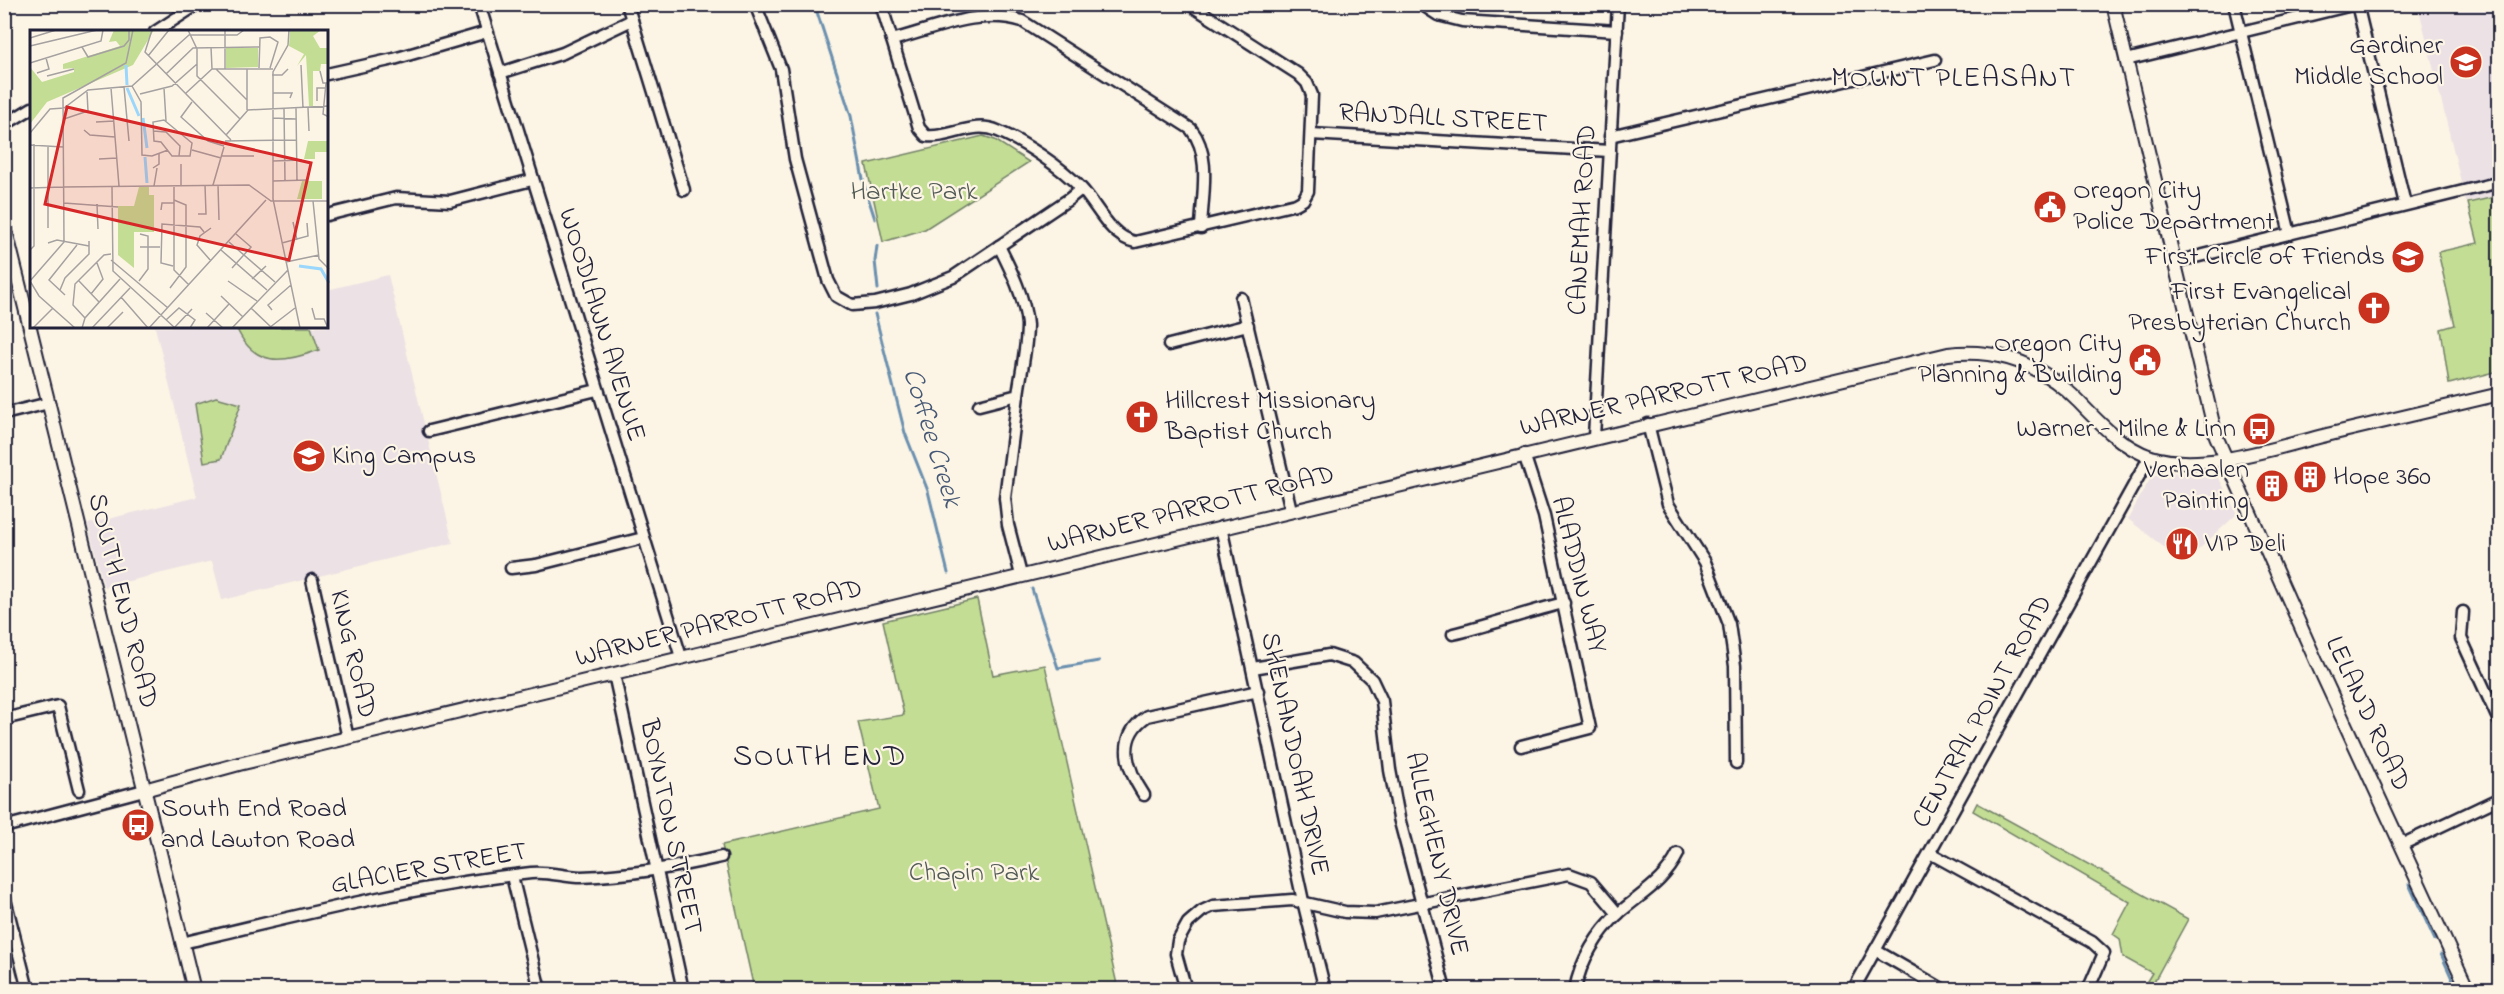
<svg xmlns="http://www.w3.org/2000/svg" width="2504" height="994" font-family="'Indie Flower',sans-serif">
  <style>
    .built { fill: #ece1e4 }
    .green { fill: #c3dd94; stroke: #728068; stroke-width: 1.5 }
    .lines { fill: none; stroke-linecap: round; stroke-linejoin: round }
    .stream { stroke: #6b8faf; stroke-width: 3 }
    .minor-casing { stroke: #22223b; stroke-width: 15 }
    .major-casing { stroke: #22223b; stroke-width: 16 }
    .minor { stroke: #fcf5e5; stroke-width: 10 }
    .major { stroke: #fcf5e5; stroke-width: 12 }
    .labels { text-anchor: middle; dominant-baseline: central; stroke-width: 4.5; stroke-linejoin: round; paint-order: stroke }
    .poi-label { font-size: 27px; fill: #22223b; stroke: #fcf5e5; text-anchor: end }
    .street-label { font-size: 27px; fill: #22223b; stroke: #fcf5e5 }
    .park-label { font-size: 27px; fill: #525a56; stroke: #fcf5e5 }
    .neighbourhood-label { font-size: 28px; letter-spacing: 1.5px; fill: #22223b; stroke: #fcf5e5 }
    .water-label { font-size: 28px; font-style: italic; fill: #465875; stroke: #fcf5e5 }
    .quarter-label { font-size: 30px; letter-spacing: 1.5px; fill: #22223b; stroke: #fcf5e5 }
    .inset-river { fill: none; stroke: #9bd7fc; stroke-width: 3 }
    .inset-road { fill: none; stroke: #a5a1a1; stroke-width: 1.5 }
    .view { fill: #d62828; fill-opacity: 0.15; stroke: #d62828; stroke-width: 3 }
    .inset-edge { fill: none; stroke: #22223b; stroke-width: 3 }
  </style>
  <rect width="100%" height="100%" fill="#fcf5e5"/>
  <filter id="ink" filterUnits="userSpaceOnUse"><feTurbulence type="fractalNoise" baseFrequency=".0167" numOctaves="2"/><feDisplacementMap in="SourceGraphic" scale="12" xChannelSelector="R" yChannelSelector="G"/><feConvolveMatrix kernelMatrix="1 2 1 2 8 2 1 2 1" color-interpolation-filters="sRGB"/></filter>
  <g filter="url(#ink)">
    <g class="built">
      <path d="M2427,5H2499V195L2466,202L2419,9L2427,7Z"/>
      <path d="M388,275L453,543L222,600L212,561L104,587L88,524L197,497L155,327H327V290Z"/>
      <path d="M2161,472L2217,474L2237,514L2184,563L2128,519L2150,479Z"/>
    </g>
    <g class="green">
      <path d="M983,136L995,140L1029,162L925,229L883,242L866,164Z"/>
      <path d="M2499,196V371L2449,384L2441,329L2455,325L2438,252L2478,243L2468,203Z"/>
      <path d="M236,327H311L319,350C283,363 254,368 236,327Z"/>
      <path d="M216,397L241,404L221,459L204,462L195,404Z"/>
      <path d="M977,599L993,675L1045,665L1118,989H754L722,845L879,809L858,722L904,715L883,621Z"/>
      <path d="M1977,803L2188,919L2150,989H2142L2152,973L2123,957L2120,939L2113,934L2130,902L1973,811Z"/>
    </g>
    <g class="lines">
      <g class="stream">
        <path d="M812,4L817,12L851,116L864,185L875,219"/>
        <path d="M877,246L875,261L878,289"/>
        <path d="M875,314L905,433L928,491L948,573"/>
        <path d="M1032,589L1058,668L1099,661"/>
        <path d="M2409,884L2435,940"/>
        <path d="M2441,954L2457,990"/>
      </g>
      <g class="minor-casing">
        <g id="minor">
          <path d="M479,4L681,657"/>
          <path d="M627,4L684,190"/>
          <path d="M755,4L781,69L795,159L828,280L836,296L852,305L875,303L911,294L953,277L1069,199L1081,189"/>
          <path d="M881,4L919,128L926,136C950,139 973,120 998,131C1024,142 1061,167 1081,188C1098,206 1109,236 1135,242L1296,204L1303,200L1308,191L1312,95L1307,83L1298,74L1189,4"/>
          <path d="M1421,4L1438,15L1462,21L1617,31"/>
          <path d="M2234,4L2290,234"/>
          <path d="M2357,4L2405,204"/>
          <path d="M155,32L198,4"/>
          <path d="M892,40C932,30 981,7 1022,21L1191,129C1212,155 1202,196 1201,228"/>
          <path d="M2126,60L2356,4"/>
          <path d="M500,73L563,53L632,20"/>
          <path d="M327,74L394,59L487,32"/>
          <path d="M4,125L32,108"/>
          <path d="M1311,134L1610,151"/>
          <path d="M1610,136L1935,60"/>
          <path d="M327,215L396,198L450,201L532,180"/>
          <path d="M2175,262L2500,182"/>
          <path d="M1241,298L1291,510"/>
          <path d="M1169,345L1248,325"/>
          <path d="M1018,395L1005,498L1008,525L1021,575"/>
          <path d="M979,405L1018,395C1021,372 1027,348 1027,325C1025,298 1011,270 999,246"/>
          <path d="M4,414L49,403"/>
          <path d="M1648,424L1668,504L1705,562L1729,624L1735,666L1736,763"/>
          <path d="M429,431L597,390"/>
          <path d="M1594,437L1618,4"/>
          <path d="M1221,527L1303,901L1325,990"/>
          <path d="M511,568L536,565L643,538"/>
          <path d="M312,580L348,738"/>
          <path d="M2463,612L2461,638L2500,723"/>
          <path d="M1453,634C1491,625 1526,612 1564,603"/>
          <path d="M1253,668L1329,655L1354,663L1372,680L1382,701L1390,770L1399,818L1445,990"/>
          <path d="M614,674L683,990"/>
          <path d="M4,719L58,706L79,790"/>
          <path d="M1521,746L1590,728L1544,516L1524,454"/>
          <path d="M1144,795C1126,768 1116,737 1147,716L1258,691"/>
          <path d="M4,827L144,790"/>
          <path d="M2401,845L2500,798"/>
          <path d="M1930,853L2092,942L2104,953L2088,990"/>
          <path d="M512,876L540,990"/>
          <path d="M4,895L28,990"/>
          <path d="M182,943C297,916 413,886 531,873C548,871 564,877 581,877C629,875 674,868 721,857"/>
          <path d="M1875,950L1944,990"/>
          <path d="M1186,990L1176,954L1178,941L1188,923L1202,911L1213,906L1292,900L1345,912L1375,913L1569,874L1591,882L1618,914"/>
          <path d="M1575,990C1580,961 1598,932 1619,913C1642,893 1664,882 1678,854"/>
          <path d="M1853,990L2150,456"/>
        </g>
      </g>
      <g class="major-casing">
        <g id="major">
          <path d="M2113,4L2216,436L2316,661L2468,990"/>
          <path d="M4,223L194,990"/>
          <path d="M144,790L239,764L1948,354C2000,348 2043,365 2079,402C2100,424 2122,447 2151,457C2205,474 2282,445 2335,433C2390,420 2445,407 2500,394"/>
        </g>
      </g>
      <use href="#minor" class="minor"/>
      <use href="#major" class="major"/>
    </g>
  </g>
  <defs>
    <g id="school-disc" transform="scale(1.725)"><circle r="9.5" fill="#c8321e" stroke="#fcf5e5"/><path d="M0-5L7-2L0 1L-7-2ZM-4 1L0 2.5L4 1V4Q0 6-4 4Z" fill="#fff"/></g>
    <g id="civic-disc" transform="scale(1.725)"><circle r="9.5" fill="#c8321e" stroke="#fcf5e5"/><path d="M-.6-6.5H3V-4.5H.6V-3L4-1V1h2V6H-6V1h2V-1L-.6-3ZM-1.2 2.5V6h2.4V2.5Z" fill="#fff"/></g>
    <g id="church-disc" transform="scale(1.725)"><circle r="9.5" fill="#c8321e" stroke="#fcf5e5"/><path d="M-1.2-6h2.4v3.5h3.3v2.4h-3.3V6h-2.4V-.1h-3.3v-2.4h3.3Z" fill="#fff"/></g>
    <g id="bus-disc" transform="scale(1.725)"><circle r="9.5" fill="#c8321e" stroke="#fcf5e5"/><path d="M-5-6H5V4H4V6H2V4H-2V6H-4V4H-5ZM-3.5-4V0h7V-4ZM-3.5 1.2v1.5H-2V1.2ZM2 1.2v1.5H3.5V1.2Z" fill="#fff"/></g>
    <g id="building-disc" transform="scale(1.725)"><circle r="9.5" fill="#c8321e" stroke="#fcf5e5"/><path d="M-4-6H4V6H1V3H-1V6H-4ZM-2.5-4.3h1.7v1.8h-1.7ZM.8-4.3h1.7v1.8H.8ZM-2.5-1h1.7V.8h-1.7ZM.8-1h1.7V.8H.8Z" fill="#fff"/></g>
    <g id="restaurant-disc" transform="scale(1.725)"><circle r="9.5" fill="#c8321e" stroke="#fcf5e5"/><path d="M-5-6h1v4h1v-4h1v4h1v-4h1v5L-1.5 .5V6h-2V.5L-5-1ZM5-6V6H3V1.5H1.5Q1.5-4 5-6Z" fill="#fff"/></g>
  </defs>
  <g fill-rule="evenodd">
    <use href="#school-disc" x="2466" y="62"/>
    <use href="#civic-disc" x="2050" y="207"/>
    <use href="#school-disc" x="2408" y="257"/>
    <use href="#church-disc" x="2374" y="308"/>
    <use href="#civic-disc" x="2145" y="360"/>
    <use href="#church-disc" x="1142" y="417"/>
    <use href="#bus-disc" x="2259" y="429"/>
    <use href="#school-disc" x="309" y="456"/>
    <use href="#building-disc" x="2310" y="477"/>
    <use href="#building-disc" x="2272" y="486"/>
    <use href="#restaurant-disc" x="2182" y="544"/>
    <use href="#bus-disc" x="138" y="825"/>
  </g>
  <g class="labels">
    <g class="poi-label">
      <text x="2443" y="46">Gardiner<tspan x="2443" dy="31">Middle School</tspan></text>
      <text x="2073" y="191" text-anchor="start">Oregon City<tspan x="2073" dy="31">Police Department</tspan></text>
      <text x="2385" y="257">First Circle of Friends</text>
      <text x="2351" y="292">First Evangelical<tspan x="2351" dy="31">Presbyterian Church</tspan></text>
      <text x="2122" y="344">Oregon City<tspan x="2122" dy="31">Planning &amp; Building</tspan></text>
      <text x="1165" y="401" text-anchor="start">Hillcrest Missionary<tspan x="1165" dy="31">Baptist Church</tspan></text>
      <text x="2236" y="429">Warner - Milne &amp; Linn</text>
      <text x="332" y="456" text-anchor="start">King Campus</text>
      <text x="2249" y="470">Verhaalen<tspan x="2249" dy="31">Painting</tspan></text>
      <text x="2333" y="477" text-anchor="start">Hope 360</text>
      <text x="2205" y="544" text-anchor="start">VIP Deli</text>
      <text x="161" y="809" text-anchor="start">South End Road<tspan x="161" dy="31">and Lawton Road</tspan></text>
    </g>
    <g class="street-label">
      <text transform="translate(1443 119) rotate(3)">RANDALL STREET</text>
      <text transform="translate(1583 220) rotate(-87)">CANEMAH ROAD</text>
      <text transform="translate(601 325) rotate(73)">WOODLAWN AVENUE</text>
      <text transform="translate(1664 396) rotate(-13)">WARNER PARROTT ROAD</text>
      <text transform="translate(1191 510) rotate(-14)">WARNER PARROTT ROAD</text>
      <text transform="translate(1578 575) rotate(76)">ALADDIN WAY</text>
      <text transform="translate(122 601) rotate(76)">SOUTH END ROAD</text>
      <text transform="translate(719 624) rotate(-14)">WARNER PARROTT ROAD</text>
      <text transform="translate(352 654) rotate(77)">KING ROAD</text>
      <text transform="translate(1983 712) rotate(-61)">CENTRAL POINT ROAD</text>
      <text transform="translate(2367 714) rotate(65)">LELAND ROAD</text>
      <text transform="translate(1294 754) rotate(78)">SHENANDOAH DRIVE</text>
      <text transform="translate(670 827) rotate(78)">BOYNTON STREET</text>
      <text transform="translate(1436 854) rotate(77)">ALLEGHENY DRIVE</text>
      <text transform="translate(429 869) rotate(-10)">GLACIER STREET</text>
    </g>
    <g class="park-label">
      <text x="914" y="192">Hartke Park</text>
      <text x="974" y="873">Chapin Park</text>
    </g>
    <g class="neighbourhood-label">
      <text x="1954" y="79">MOUNT PLEASANT</text>
    </g>
    <g class="water-label">
      <text transform="translate(931 438) rotate(73)">Coffee Creek</text>
    </g>
    <g class="quarter-label">
      <text x="820" y="758">SOUTH END</text>
    </g>
  </g>
  <g transform="translate(30 30)">
    <rect width="298" height="298" fill="#fcf5e5"/>
    <path d="M84,0H124L103,35L17,72L0,94V37L12,52L44,42V38L33,39V34L90,16L86,11L79,12ZM260,0H291L283,6L290,18H298V34H291L290,41H283V76H279L276,25L267,36L274,24L259,16ZM196,18H228V37L196,38ZM278,111H298V122H285V129H274ZM272,151H292V169H267ZM109,157H119V165H124V202H104V238L88,225V176H104Z" fill="#c3dd94"/>
    <path class="inset-river" d="M96,35L97,55M97,58L109,86M113,88L117,118M115,127L117,153M269,236L291,239L299,253"/>
    <path class="inset-road" d="M122,0L115,22L201,110M158,0L167,19V46L210,89M195,0V39M259,0L258,15L243,42V169L270,298M0,8L26,0M0,16L67,0M52,17L58,27L94,16L99,10V0M181,17L182,39M118,26L139,0M0,33L71,11L73,0M271,35L273,78M229,38L230,8L240,7L248,12L240,38M186,39L217,70M217,39V80M290,41L293,53H299M7,43L19,39L16,28M136,44L163,18L229,17M242,45H252L258,39M17,46L44,39M296,53L293,84L299,87M102,56L111,72L112,125L122,126L138,120M94,57L99,111M81,58L89,156M134,58L136,91M156,63L182,39H243M243,63H262L260,68M110,64L142,56L167,34M287,71V58H296M162,72L151,87L178,111L194,116M266,78L267,151M278,78L279,101M254,79L255,151M243,88L266,89M34,89L58,81L57,62M134,90L162,113L160,126H142L131,112L124,111L123,92ZM66,92L84,91M54,100L60,105L85,107M123,101L136,102L150,116L149,126M0,103L20,79L34,78L58,60L102,56L159,5H207L214,0M196,105L218,80L299,76M195,111L266,110M0,115L33,117M18,117V198M162,120L191,128M191,126H224M69,129L87,128M243,131L272,130M151,134V156M123,138L129,134V123M243,151L278,150M183,155L194,117M188,155L189,190M124,156L127,138M144,156V240L159,255M33,157L219,155L241,171H299M82,157L83,241L145,298M0,158L33,157M283,171L289,229L299,239M34,173L88,177M67,174L68,199M131,180L132,173H144M168,184H176L175,155M263,192L267,210M199,212L245,252M18,213L27,210L59,216M252,213L278,206L277,193M110,217H130M0,220L4,216V114M191,220L237,260M81,230L138,278M181,231L167,215L170,206L181,198M256,232L289,225M143,236L131,233L132,194L170,197L174,202M202,238L221,217L206,204M222,249L236,236M0,251L9,266L45,298M0,251L34,212L33,68L96,33L103,0M49,251L69,272M109,251L118,239V206L110,204M198,251L227,271M140,258L156,237V175L144,170M30,260L35,248L59,224V211M61,264L73,249L67,233M35,265L19,250L47,215M191,266L213,287M91,267L118,298M221,278L241,297M282,278L285,289H294L298,298M242,280L238,275L261,255M176,283L193,298M55,288L43,275L45,254L74,225L81,224M136,290L149,278L165,290L160,298M3,298L23,278M52,298L55,288L90,249M62,298L100,258M77,298L93,282M119,298L236,170M144,298L162,279M177,298L199,274M202,298L258,240M239,298L265,278"/>
    <path class="view" d="M37,77L281,133L259,230L15,174Z"/>
    <rect width="298" height="298" class="inset-edge"/>
  </g>
  <rect width="2504" height="994" fill="none" stroke="#fcf5e5" stroke-width="24"/>
  <rect x="12" y="12" width="2480" height="970" fill="none" stroke="#22223b" stroke-width="2" filter="url(#ink)"/>
</svg>
